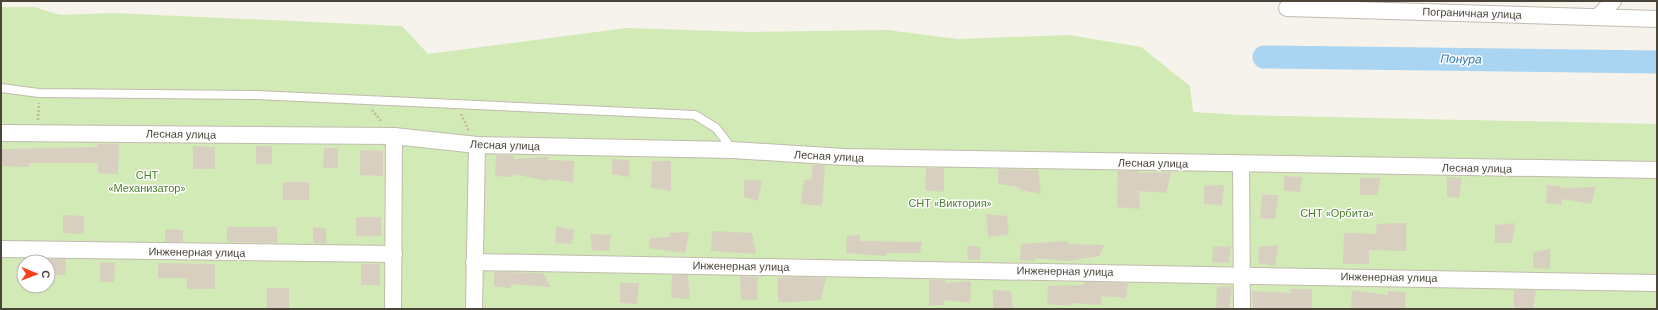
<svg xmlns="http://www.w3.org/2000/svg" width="1658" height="310" font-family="'DM Sans',sans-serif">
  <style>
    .green { fill: #d2eab5; fill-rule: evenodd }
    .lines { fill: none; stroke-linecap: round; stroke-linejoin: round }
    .river { stroke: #a9d4f2; stroke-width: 23 }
    .building { fill: #d8cfc1 }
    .lane-casing { stroke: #c2bbae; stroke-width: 10 }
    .street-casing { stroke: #c2bbae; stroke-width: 18 }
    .path { stroke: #c4b79f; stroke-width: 2.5; stroke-dasharray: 2 2; stroke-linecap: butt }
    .lane { stroke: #fff; stroke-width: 8 }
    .street { stroke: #fff; stroke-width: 16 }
    .labels { text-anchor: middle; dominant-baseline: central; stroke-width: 3; stroke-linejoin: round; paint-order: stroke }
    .street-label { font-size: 11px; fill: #4b4439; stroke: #fff }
    .park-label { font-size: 11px; fill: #4a7f2a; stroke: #fff }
    .water-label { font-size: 12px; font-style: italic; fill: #2e7ab2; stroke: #fff }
  </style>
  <rect width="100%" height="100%" fill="#f6f3ec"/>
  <path class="green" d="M1,7H34L60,15L112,13L402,26L428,54L627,28L748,32L887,30L958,39L1069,35L1141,47L1190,86L1193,112L1241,115L1657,124V309H1ZM24,262H48V286H24Z"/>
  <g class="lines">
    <path class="river" d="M1264,57L1657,62"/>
  </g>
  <g class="building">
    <path d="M98,144H119L118,174L98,173V163H29V167L1,166V149L98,147Z"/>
    <path d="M193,146L215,147V169H193Z"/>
    <rect x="256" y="146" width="16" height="18"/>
    <path d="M324,148H338V168H323Z"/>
    <path d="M360,150L383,151V176L360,175Z"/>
    <path d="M496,155L514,156V159L548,157V160L574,161L573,182L547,179V181L513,174L512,177L495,176Z"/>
    <path d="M612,159L630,160L629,177L612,174Z"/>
    <path d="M652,161H671V191L651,188Z"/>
    <path d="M812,165H825L822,206L801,204L804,180L812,179Z"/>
    <path d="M926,168H944V192L925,190Z"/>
    <path d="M998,169L1038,170L1041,194L1020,190L1019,187L998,184Z"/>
    <path d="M1118,171H1139V173L1171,172L1166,193L1139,191L1140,209L1117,207Z"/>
    <path d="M1284,176L1302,177L1300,192L1284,191Z"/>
    <path d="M1447,177L1462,178L1459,198L1447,197Z"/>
    <path d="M1360,178H1381L1377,195H1360Z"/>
    <path d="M744,180H762L758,201L744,197Z"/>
    <rect x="283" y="182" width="26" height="18"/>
    <path d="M1224,185L1222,205L1204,204V186Z"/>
    <path d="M1547,185L1560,186V188L1596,187L1591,204L1561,199L1562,205L1546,203Z"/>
    <path d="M1262,195H1278L1275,219L1260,218Z"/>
    <path d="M986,214L1007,216L1009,234L988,237Z"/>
    <path d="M63,215L84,216V234L63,233Z"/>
    <rect x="356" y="217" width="25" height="19"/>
    <path d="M1406,223V251L1369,250V264H1343L1344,233L1377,234L1376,224Z"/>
    <path d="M1515,223L1512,243H1495V225Z"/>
    <path d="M556,226L574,230L572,244L555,243Z"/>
    <path d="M227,227H277V243L227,242Z"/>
    <path d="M313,227L326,228V244L313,243Z"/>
    <path d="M165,229L183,230V242H165Z"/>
    <path d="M712,231L752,233L756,254L711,251Z"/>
    <path d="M689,232L685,253L649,248L650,238L670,237V233Z"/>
    <path d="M590,234L611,235L609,251L592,250Z"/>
    <path d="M860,235V241L922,242L920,253H886V256L846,253L847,236Z"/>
    <path d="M1068,241V244L1104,245L1099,256L1068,261L1035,258V261L1020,260L1021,244Z"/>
    <path d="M1278,245L1275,266L1259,263L1258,247Z"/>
    <path d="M967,246L981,247L980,260L968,259Z"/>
    <path d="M1231,246L1229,263L1212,262L1213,247Z"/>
    <path d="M1550,249V269L1533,268V252Z"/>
    <path d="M48,259H66L65,275H48Z"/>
    <path d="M100,262L115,263L114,282H100Z"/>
    <path d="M158,263L215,264V289H187V278H158Z"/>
    <rect x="361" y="264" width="19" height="21"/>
    <path d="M494,272L543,273L551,287L511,284V288L494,286Z"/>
    <path d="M672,275H688L690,299L671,298Z"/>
    <path d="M740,276L758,277L757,300H741Z"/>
    <path d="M802,277L826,278L821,300L795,302H778V278Z"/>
    <path d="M929,280H945V283L971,281L970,303L944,300V305L929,306Z"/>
    <path d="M1085,282L1128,283L1126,298L1102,296L1101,305L1071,303V306L1047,304L1048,286L1084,285Z"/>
    <path d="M620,283H639L637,304L620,303Z"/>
    <path d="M1232,286L1229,309H1216L1217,287Z"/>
    <rect x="267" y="288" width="22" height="21"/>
    <path d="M1290,289H1312V309H1253L1252,291L1291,293Z"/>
    <path d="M993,290L1011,291L1013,309H993Z"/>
    <path d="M1352,290L1388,295V291L1405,292V309H1351Z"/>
    <path d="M1514,290H1536L1533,309L1514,307Z"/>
  </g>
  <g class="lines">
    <g class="lane-casing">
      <path id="lane" d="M1,88L39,93L256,95L695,115L716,128L733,150"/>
    </g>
    <g class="street-casing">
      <g id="street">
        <path d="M1287,8L1657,19"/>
        <path d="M1598,17L1613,1"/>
        <path d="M1,133L394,136L477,145L733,150L844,157L1657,170"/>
        <path d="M1241,165L1242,309"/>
        <path d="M1,249L394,254"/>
        <path d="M474,262L1657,283"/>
        <path d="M393,309L394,136"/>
        <path d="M474,309L477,145"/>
      </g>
    </g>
    <g class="path">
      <path d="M372,110L382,122"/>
      <path d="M461,114L469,131"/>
      <path d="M38,120L39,103"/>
    </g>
    <use href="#lane" class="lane"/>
    <use href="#street" class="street"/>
  </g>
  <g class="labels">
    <g class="street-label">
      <text transform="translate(1472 13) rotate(2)">Пограничная улица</text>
      <text transform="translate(181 134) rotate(1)">Лесная улица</text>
      <text transform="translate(505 145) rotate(2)">Лесная улица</text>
      <text transform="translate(829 156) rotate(3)">Лесная улица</text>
      <text transform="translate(1153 163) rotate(1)">Лесная улица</text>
      <text transform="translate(1477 168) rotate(1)">Лесная улица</text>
      <text transform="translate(197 252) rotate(1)">Инженерная улица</text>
      <text transform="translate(741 266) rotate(1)">Инженерная улица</text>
      <text transform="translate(1065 271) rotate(1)">Инженерная улица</text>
      <text transform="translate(1389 277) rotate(1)">Инженерная улица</text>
    </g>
    <g class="park-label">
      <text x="147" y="175">СНТ<tspan x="147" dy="13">«Механизатор»</tspan></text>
      <text x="950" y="203">СНТ «Виктория»</text>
      <text x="1337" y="213">СНТ «Орбита»</text>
    </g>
    <g class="water-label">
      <text transform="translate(1461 59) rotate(1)">Понура</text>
    </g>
  </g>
  <rect width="1658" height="310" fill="none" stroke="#4b4439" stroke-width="4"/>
  <g transform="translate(36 274) rotate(91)"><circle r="19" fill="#ffffff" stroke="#b7b4b0"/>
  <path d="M0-3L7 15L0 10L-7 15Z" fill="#fc3f1d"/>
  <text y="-6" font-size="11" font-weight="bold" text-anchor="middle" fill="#4b4439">С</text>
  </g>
</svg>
